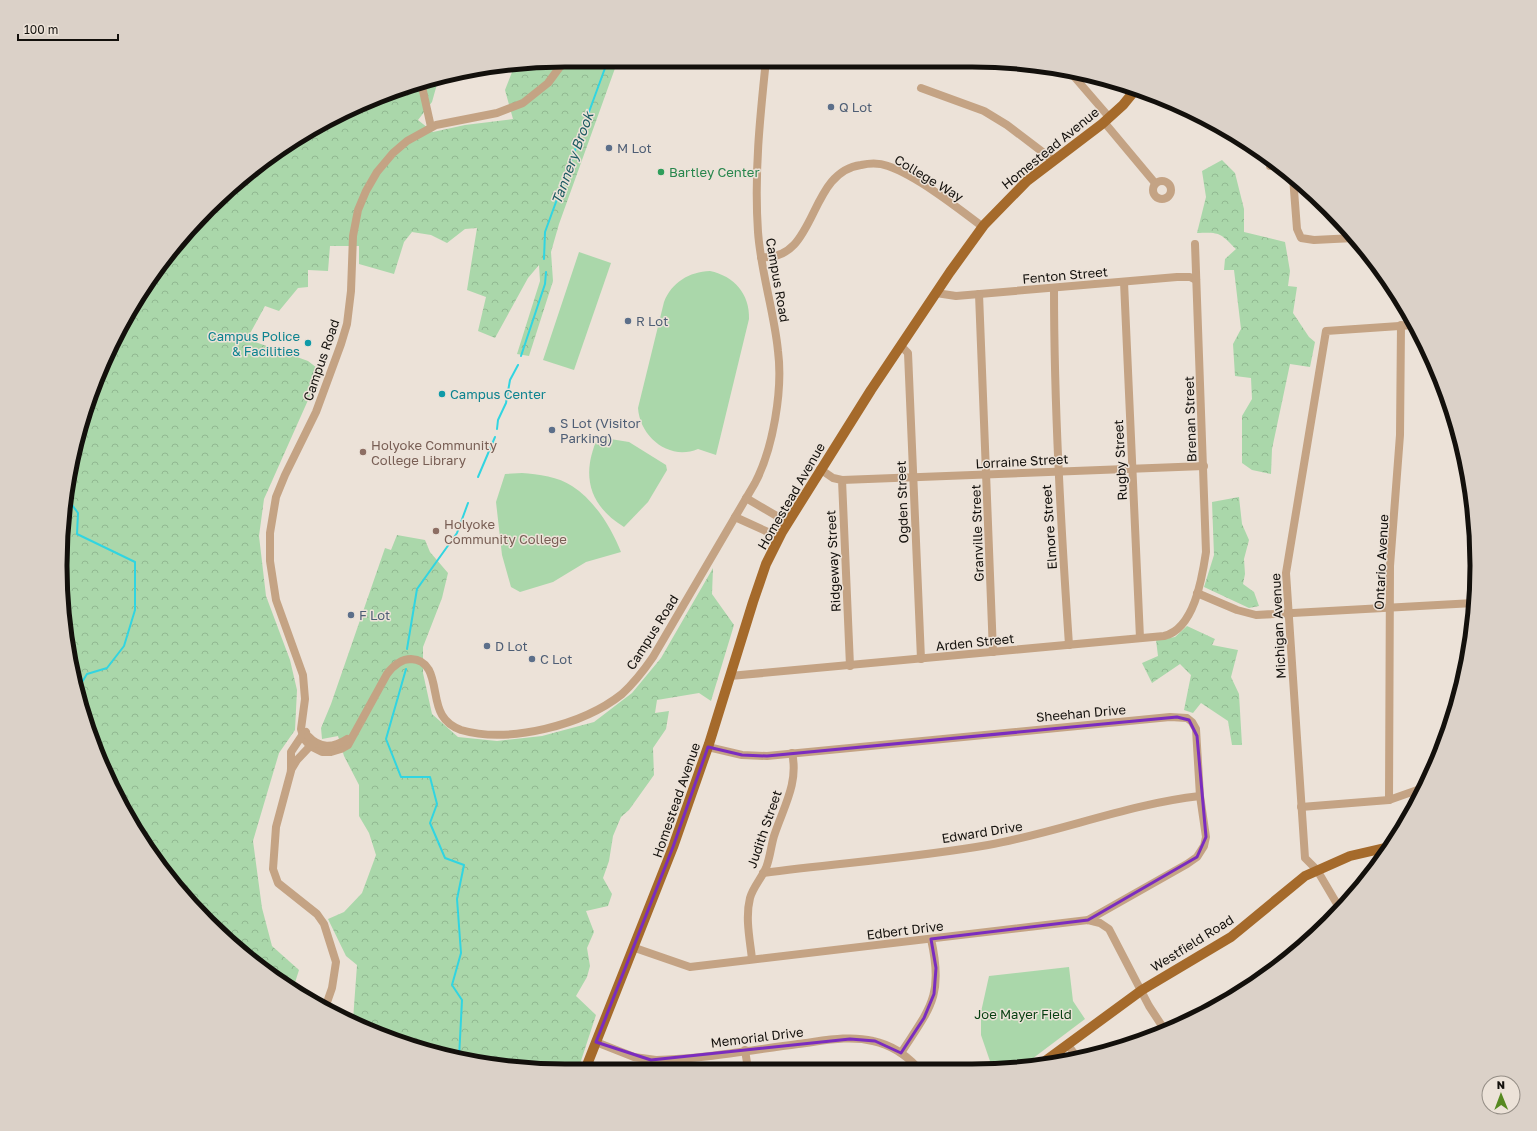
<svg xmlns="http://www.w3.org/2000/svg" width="1537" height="1131" font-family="'Golos Text',sans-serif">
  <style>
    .green { fill: #aad7aa }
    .forest { fill: url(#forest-crowns) }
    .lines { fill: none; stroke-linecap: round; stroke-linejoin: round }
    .stream { stroke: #31d5e1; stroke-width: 2 }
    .minor { stroke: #c4a384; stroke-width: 8 }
    .major { stroke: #a56a2b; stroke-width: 10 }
    .marked { fill: none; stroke: #7b2cbf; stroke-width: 3; stroke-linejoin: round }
    .service-dot { fill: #5c6f8a; stroke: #ece2d8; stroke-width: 1.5 }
    .leisure-dot { fill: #2e9e5b; stroke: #ece2d8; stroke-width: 1.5 }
    .culture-dot { fill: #0f9aa8; stroke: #ece2d8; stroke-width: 1.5 }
    .education-dot { fill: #8d6e63; stroke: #ece2d8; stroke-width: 1.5 }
    .labels { text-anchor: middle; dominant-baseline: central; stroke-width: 3; stroke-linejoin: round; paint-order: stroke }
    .service-label { font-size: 13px; fill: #4e5e75; stroke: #ece2d8; text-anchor: start }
    .street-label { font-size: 13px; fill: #13100c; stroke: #ece2d8 }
    .leisure-label { font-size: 13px; fill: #27864d; stroke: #ece2d8; text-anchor: start }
    .culture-label { font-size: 13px; fill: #0d838f; stroke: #ece2d8; text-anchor: end }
    .education-label { font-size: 13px; fill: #785e54; stroke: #ece2d8; text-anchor: start }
    .park-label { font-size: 13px; fill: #063f10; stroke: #ece2d8 }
    .water-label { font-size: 14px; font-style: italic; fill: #1c5b61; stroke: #ece2d8 }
    .rim { fill: none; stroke: #13100c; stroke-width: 5 }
  </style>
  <defs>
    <pattern id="forest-crowns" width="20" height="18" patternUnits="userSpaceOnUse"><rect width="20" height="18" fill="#aad7aa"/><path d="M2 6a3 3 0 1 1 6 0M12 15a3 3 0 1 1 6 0" fill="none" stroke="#91b891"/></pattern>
  </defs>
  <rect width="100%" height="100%" fill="#ece2d8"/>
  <g class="green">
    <path d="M579,252L611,263L574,370L543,360Z"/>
    <path d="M710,271C734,276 750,294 749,319L716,455L698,449C669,461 640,437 638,408L664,302C672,282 689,272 710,271Z"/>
    <path d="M598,437L629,442L666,465L667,470L648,502L624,527C588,505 581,474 598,437Z"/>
    <path d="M522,473C538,474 559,477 572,486C595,501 611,527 621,552L586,562L553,582L520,592L511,587L502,555L496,502L505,474Z"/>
    <path d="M1069,967L1073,1001L1085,1019L1032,1059L1018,1067H992L981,1035V1012L989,976Z"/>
  </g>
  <g class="forest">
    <path d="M565,60H618L559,224L551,252L553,281L529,356L517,354L540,281L539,265L528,278L495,338L478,331L486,297L467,290L477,228L465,229L447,243L431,235L412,232L404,242L394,274L359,264V246H330L328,271L308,270V287L298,288L279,311L265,306L247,339L308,361L321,371L264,499L259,536L266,596L290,660L297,690L295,730L279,753L253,841L262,908L272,946L299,970L293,989L232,946L165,873L98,759L64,631V499L87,403L112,342L186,232L285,145L342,112L439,77L432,102L418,120L433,132L465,125L513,119L505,90L514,67Z"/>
    <path d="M1222,160L1235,173L1244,209V232L1285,242L1290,271L1288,286L1297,287L1293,313L1309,337L1315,342L1310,367L1290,364L1272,449L1271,474L1252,470L1242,463V416L1252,399L1251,378L1235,376L1233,344L1241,329L1234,270H1224L1225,259L1236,249C1220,233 1220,232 1197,233L1206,197L1202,171Z"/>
    <path d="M1239,497L1242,524L1249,540L1244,559L1245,574L1243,584L1254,592L1259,606L1249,608L1204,587L1214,555L1212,502Z"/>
    <path d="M397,535L425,540L430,552L448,573L442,598L423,647V673L432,714L458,737L497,741L542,736L594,722L632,693L661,658L713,568L712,594L734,625L711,701L699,693L657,700L655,713L669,711L666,729L653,748L654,775L629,810L621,817L613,836L609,861L603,878L612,894L608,906L586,911L594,932L587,948L590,966L587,977L576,996L596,1015L578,1070H532L434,1054L353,1020L357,965L346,956L328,919L344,912L362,893L376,855L369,833L359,816V785L344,756L338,736L322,739L321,728L331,704L385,548L391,550Z"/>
    <path d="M1187,626L1215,639L1212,645L1238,650L1231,677L1239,694L1242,745H1232L1228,721L1201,703L1193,713L1184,710L1191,675L1180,664L1152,683L1142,663L1158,656L1156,640L1175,637Z"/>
  </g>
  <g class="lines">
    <g class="stream">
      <path d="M544,259L545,232L608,60"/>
      <path d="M521,356L545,284L546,272"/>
      <path d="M497,429L498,420L506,403L510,380L518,365"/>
      <path d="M75,452L79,459L70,480L67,498L78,513L77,534L135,562V610L124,646L107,668L87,674L79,687"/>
      <path d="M478,477L495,437"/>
      <path d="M407,649L417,589L457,533L468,503"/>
      <path d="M406,669L386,739L401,777H430L437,804L430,823L445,858L464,865L457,899L461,953L452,985L462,1000L459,1058"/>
    </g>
    <g class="minor">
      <path d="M565,60L548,83L523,103L497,113L436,125L407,141L393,153L377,172L366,191L358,210L353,236L351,291L347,324L341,344L316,412L285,475L276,497L270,533V561L276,600L303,675L305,699L301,729L304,739L310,746L322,752H331L341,749L348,745L387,674C393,666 400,659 411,659C439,660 431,698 442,715C446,722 453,727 461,730C509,744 583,725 622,694C634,683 644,670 653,657L755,483C773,449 783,390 778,351C774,311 761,273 758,232C754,174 760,117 766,60"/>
      <path d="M1071,73L1109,117"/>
      <path d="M421,82L431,127"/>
      <path d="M921,88L984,111L1007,125L1053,160"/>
      <path d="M1104,122L1155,183"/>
      <path d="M1270,166H1279"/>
      <path d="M1293,177L1297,229L1301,238L1314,240L1354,238"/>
      <circle cx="1162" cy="190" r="9"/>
      <path d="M761,257C818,262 807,172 861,165C870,163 880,163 888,166C917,176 958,208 983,227"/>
      <path d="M1124,282L1140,638"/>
      <path d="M1054,288C1054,407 1061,526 1069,645"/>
      <path d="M936,293L956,296L1177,277H1190L1196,280"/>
      <path d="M979,294L993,652"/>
      <path d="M901,346L908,353L921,659"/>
      <path d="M820,469L833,478L842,480L850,666"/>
      <path d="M842,480L1204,466"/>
      <path d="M746,498L787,522"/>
      <path d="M735,517L779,537"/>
      <path d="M1197,593L1237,610L1256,615L1474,603"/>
      <path d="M730,676L1164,636C1194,629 1202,579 1206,552L1195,244"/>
      <path d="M306,732L303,734L291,752V771L276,827L273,869L278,883L317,914L324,924L336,962L332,988L325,1008"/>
      <path d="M308,736C320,749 333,748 347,739"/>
      <path d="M708,747L742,755L767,756L1170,717L1187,718L1192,722L1196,729L1200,796L1206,837L1204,846L1197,857L1187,864L1088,920"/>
      <path d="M291,770L297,760L314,742"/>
      <path d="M1389,800L1390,566L1400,435L1401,325"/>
      <path d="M1301,807L1389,800L1423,788"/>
      <path d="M763,873C838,863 914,858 988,845C1060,832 1128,804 1200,796"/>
      <path d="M1340,909L1317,870L1305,858L1286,573L1326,331L1414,325"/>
      <path d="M635,948L690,967L1088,920L1100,923L1109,929L1149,1006L1166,1032"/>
      <path d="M752,959C750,940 745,918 750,898C753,887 761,879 766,868C770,858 771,846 774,836C783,808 799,783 792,753"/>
      <path d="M596,1042L634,1057L656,1060C703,1059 751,1050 798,1044C823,1041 849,1035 873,1041C891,1045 905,1054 917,1067"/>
      <path d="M1068,1045L1076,1056"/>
      <path d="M745,1050L748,1069"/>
      <path d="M901,1053C930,1008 944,996 931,939"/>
    </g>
    <g class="major">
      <path d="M1037,1067L1142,990L1231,937L1305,876L1350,856L1389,847"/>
      <path d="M585,1070L673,847L709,744L753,602L766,564L782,532L871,390L950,272L984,225L1027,181L1102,124L1123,105L1136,89"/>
    </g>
  </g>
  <path class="marked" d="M1177,717L1189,720L1197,736L1206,837L1197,857L1088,920L931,939L936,968L934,994L924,1018L901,1053L875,1041L850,1039L651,1060L596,1042L673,847L708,747L742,755L767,756Z"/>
  <g class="service-dot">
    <circle cx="831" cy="107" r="4"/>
    <circle cx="609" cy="148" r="4"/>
    <circle cx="628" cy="321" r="4"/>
    <circle cx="552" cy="430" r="4"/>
    <circle cx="351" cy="615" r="4"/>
    <circle cx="487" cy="646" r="4"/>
    <circle cx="532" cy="659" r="4"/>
  </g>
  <circle class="leisure-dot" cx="661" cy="172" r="4"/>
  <g class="culture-dot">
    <circle cx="308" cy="343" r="4"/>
    <circle cx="442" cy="394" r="4"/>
  </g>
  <g class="education-dot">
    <circle cx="363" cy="452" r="4"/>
    <circle cx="436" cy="531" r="4"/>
  </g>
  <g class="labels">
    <g class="service-label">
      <text x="839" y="107">Q Lot</text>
      <text x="617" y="148">M Lot</text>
      <text x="636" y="321">R Lot</text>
      <text x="560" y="423">S Lot (Visitor<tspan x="560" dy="15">Parking)</tspan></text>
      <text x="359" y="615">F Lot</text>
      <text x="495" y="646">D Lot</text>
      <text x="540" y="659">C Lot</text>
    </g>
    <g class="street-label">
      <text transform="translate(1050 148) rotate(-39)">Homestead Avenue</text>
      <text transform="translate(929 178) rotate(31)">College Way</text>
      <text transform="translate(1065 275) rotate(-5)">Fenton Street</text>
      <text transform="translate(778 280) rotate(80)">Campus Road</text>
      <text transform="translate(321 360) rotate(-71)">Campus Road</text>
      <text transform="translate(1190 419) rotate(-92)">Brenan Street</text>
      <text transform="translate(1120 460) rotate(-93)">Rugby Street</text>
      <text transform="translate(1022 461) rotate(-3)">Lorraine Street</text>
      <text transform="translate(791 496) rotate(-60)">Homestead Avenue</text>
      <text transform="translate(902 502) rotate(-92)">Ogden Street</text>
      <text transform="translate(1049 527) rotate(-94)">Elmore Street</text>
      <text transform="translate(977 533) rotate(-92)">Granville Street</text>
      <text transform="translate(833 561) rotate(-93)">Ridgeway Street</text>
      <text transform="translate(1381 562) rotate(-87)">Ontario Avenue</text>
      <text transform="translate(1278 626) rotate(-93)">Michigan Avenue</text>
      <text transform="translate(652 632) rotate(-58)">Campus Road</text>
      <text transform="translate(975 642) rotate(-6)">Arden Street</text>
      <text transform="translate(1081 713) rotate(-5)">Sheehan Drive</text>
      <text transform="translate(676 800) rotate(-71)">Homestead Avenue</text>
      <text transform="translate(764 829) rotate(-71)">Judith Street</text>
      <text transform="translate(982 832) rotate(-9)">Edward Drive</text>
      <text transform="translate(905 930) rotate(-7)">Edbert Drive</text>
      <text transform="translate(1192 943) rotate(-32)">Westfield Road</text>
      <text transform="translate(757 1037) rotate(-7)">Memorial Drive</text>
    </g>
    <g class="leisure-label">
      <text x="669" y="172">Bartley Center</text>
    </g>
    <g class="culture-label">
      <text x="300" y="336">Campus Police<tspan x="300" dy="15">&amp; Facilities</tspan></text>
      <text x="450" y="394" text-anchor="start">Campus Center</text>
    </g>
    <g class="education-label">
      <text x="371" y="445">Holyoke Community<tspan x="371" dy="15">College Library</tspan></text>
      <text x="444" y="524">Holyoke<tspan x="444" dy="15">Community College</tspan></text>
    </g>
    <g class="park-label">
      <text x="1023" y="1014">Joe Mayer Field</text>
    </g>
    <g class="water-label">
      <text transform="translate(572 158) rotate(-70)">Tannery Brook</text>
    </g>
  </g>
  <path d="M0 0H1537V1131H0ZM565 67H972A498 498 0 0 1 1470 565V566A498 498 0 0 1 972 1064H565A498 498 0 0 1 67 566V565A498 498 0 0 1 565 67Z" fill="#dbd1c8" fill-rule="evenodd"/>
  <path class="rim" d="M565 67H972A498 498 0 0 1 1470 565V566A498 498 0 0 1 972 1064H565A498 498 0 0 1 67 566V565A498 498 0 0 1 565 67Z"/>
  <g transform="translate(1501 1095) rotate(359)"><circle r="19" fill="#ece2d8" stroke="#958e86"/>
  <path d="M0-3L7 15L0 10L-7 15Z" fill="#568920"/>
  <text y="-6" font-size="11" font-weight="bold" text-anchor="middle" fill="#13100c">N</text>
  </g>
  <path d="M18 34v6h100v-6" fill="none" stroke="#13100c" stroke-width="2"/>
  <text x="24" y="34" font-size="12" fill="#13100c" stroke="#ece2d8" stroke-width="3" paint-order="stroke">100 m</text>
</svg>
